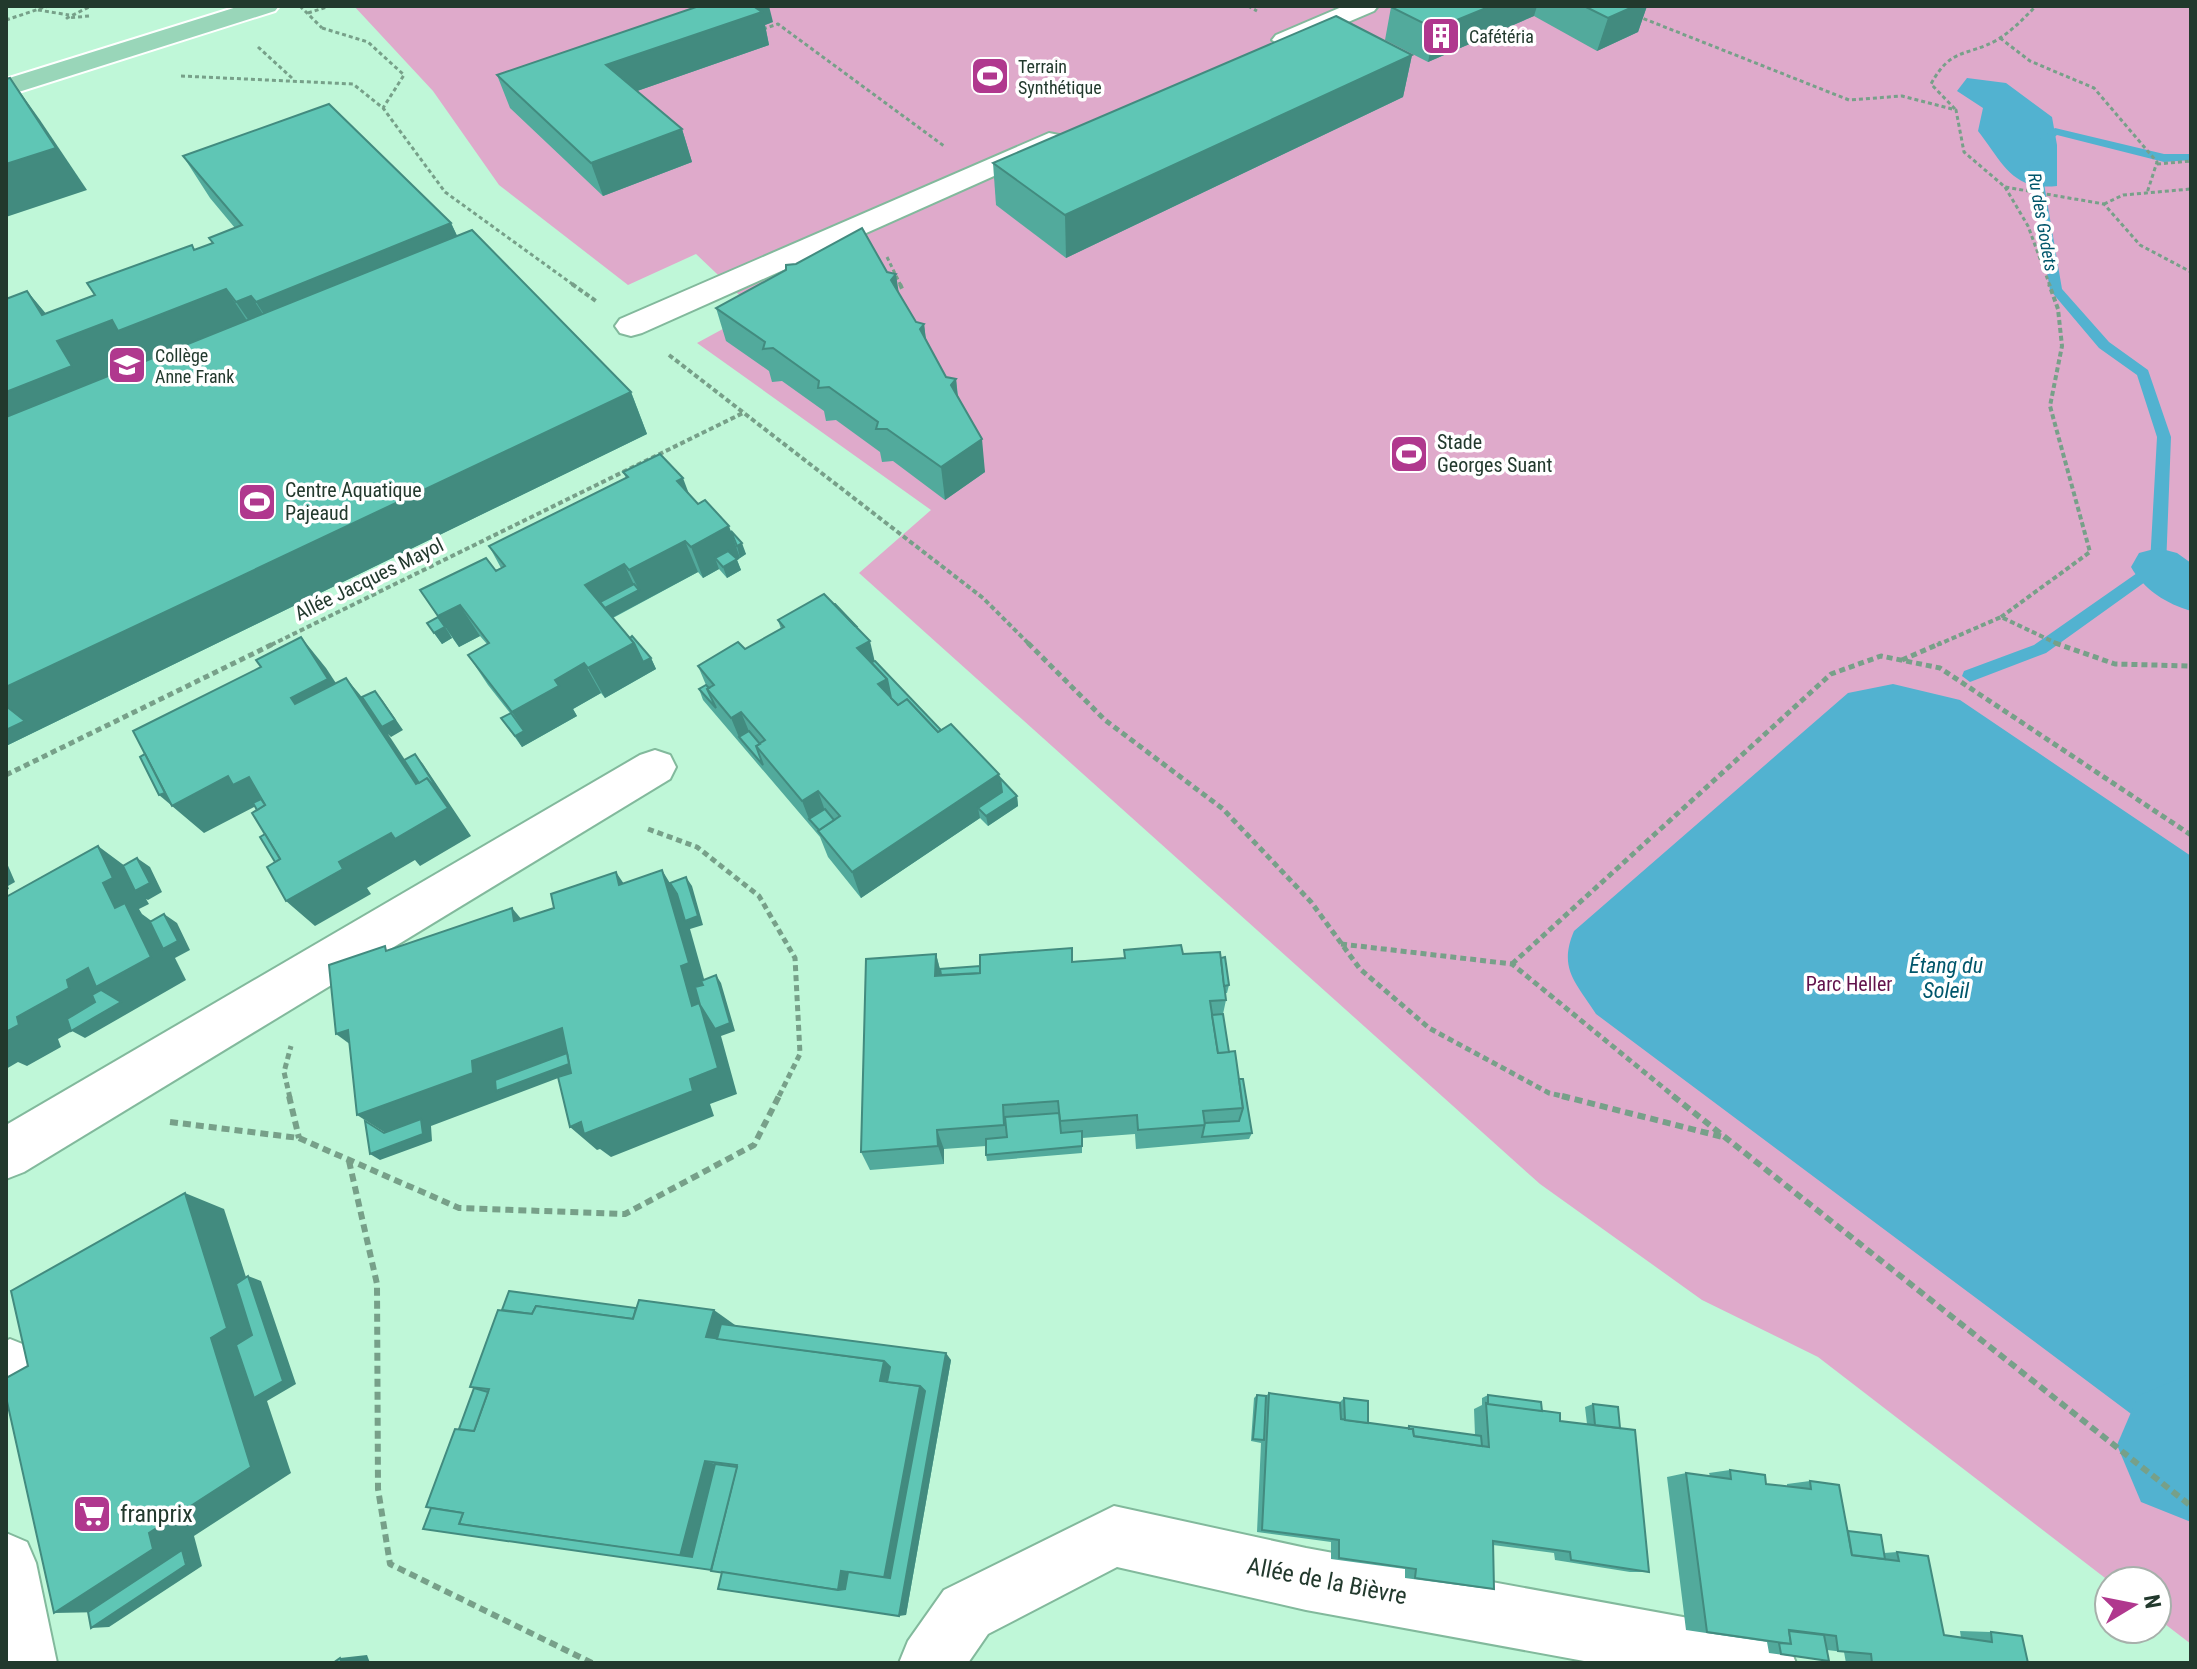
<svg xmlns="http://www.w3.org/2000/svg" width="2197" height="1669" font-family="'Roboto Condensed',sans-serif">
  <style>
    .green { fill: #dfaacb }
    .water { fill: #52b2d0 }
    .lines { fill: none; stroke-linecap: round; stroke-linejoin: round }
    .stream { fill: #52b2d0; fill-rule: evenodd }
    .canal { fill: #52b2d0; fill-rule: evenodd }
    .river { fill: #52b2d0; fill-rule: evenodd }
    .minor-casing { stroke: #82b99c; stroke-width: 4 }
    .major-casing { stroke: #fff; stroke-width: 4 }
    .path-far3 { stroke: #77a089; stroke-width: 3; stroke-dasharray: 4 3; stroke-linecap: butt }
    .path-far2 { stroke: #77a089; stroke-width: 4; stroke-dasharray: 5 3; stroke-linecap: butt }
    .path-far1 { stroke: #77a089; stroke-width: 5; stroke-dasharray: 6 4; stroke-linecap: butt }
    .path { stroke: #77a089; stroke-width: 6; stroke-dasharray: 8 5; stroke-linecap: butt }
    .minor { fill: #fff; fill-rule: evenodd }
    .major { fill: #99d6b9; fill-rule: evenodd }
    .path-bridge { stroke: #77a089; stroke-width: 3; stroke-dasharray: 4 3; stroke-linecap: butt }
    .wall { fill: #52aa9c }
    .shaded-wall { fill: #428b7f }
    .building { fill: #5fc6b5; stroke: #428b7f; stroke-width: 2 }
    .labels { text-anchor: middle; dominant-baseline: central; stroke-width: 7; stroke-linejoin: round; paint-order: stroke }
    .far-poi-label { font-size: 18px; fill: #22392d; stroke: #fff; text-anchor: start }
    .far-water-label { font-size: 18px; font-style: italic; fill: #00566b; stroke: #fff }
    .poi-label { font-size: 20px; fill: #22392d; stroke: #fff; text-anchor: start }
    .street-label { font-size: 20px; fill: #22392d; stroke: #fff }
    .park-label { font-size: 20px; fill: #61124c; stroke: #fff }
    .water-label { font-size: 22px; font-style: italic; fill: #00566b; stroke: #fff }
    .near-poi-label { font-size: 24px; fill: #22392d; stroke: #fff; text-anchor: start }
    .near-street-label { font-size: 24px; fill: #22392d; stroke: #fff }
  </style>
  <rect width="100%" height="100%" fill="#bff7d8"/>
  <path class="green" d="M354,6H2191V1644L2157,1618V1581H2109L1818,1357L1702,1300L1540,1184L859,573L931,510L697,343L756,311L696,254L628,285L499,185L433,91Z"/>
  <g class="water">
    <path d="M1967,78L2006,83L2052,117L2057,145V186C2012,191 2003,163 1978,131L1983,108L1957,91Z"/>
    <path d="M1893,684L1960,700L2191,856V1445L2174,1446L1596,1014C1576,982 1558,969 1574,931L1848,693Z"/>
  </g>
  <g class="lines">
    <g class="stream">
      <path d="M2055,128L2164,154H2191V160L2164,162L2057,135L2042,147H2034V143Z"/>
      <path d="M2035,162L2041,166L2062,289L2109,342L2148,370L2171,437L2166,567L2046,653L1970,682L1962,676L1964,671L2034,645L2150,564L2157,437L2137,375L2099,348L2050,290L2029,166Z"/>
    </g>
    <path class="canal" d="M2158,548L2177,553L2191,563V611C2167,604 2144,590 2131,567L2139,553Z"/>
    <path class="river" d="M2187,1375L2191,1377V1522L2141,1502L2117,1445L2138,1396Z"/>
    <g class="minor-casing">
      <g id="minor">
        <path d="M1344,6H1378L1374,11L1294,45L1285,48L1272,40L1276,35Z"/>
        <path d="M1049,133L1059,135L1063,141L1059,147L642,333L631,336L620,333L615,326L620,319Z"/>
        <path d="M655,750L670,755L676,767L670,779L24,1172L6,1179V1125L640,755Z"/>
        <path d="M10,1339L30,1347L38,1367L30,1387L6,1398V1341Z"/>
        <path d="M1114,1506L1306,1548L1765,1632L1787,1641L1796,1663H1595L1306,1610L1117,1567L988,1634L968,1663H899L908,1641L944,1590Z"/>
        <path d="M6,1533L27,1542L36,1563L57,1663H6Z"/>
      </g>
    </g>
    <g class="major-casing">
      <path id="major" d="M240,6H279L275,11L6,96V79Z"/>
    </g>
    <g class="path-far3">
      <path d="M1248,6L1257,11"/>
      <path d="M38,10L69,15"/>
      <path d="M308,13L330,6"/>
      <path d="M89,16L67,18L91,6"/>
      <path d="M1637,16L1849,100L1902,96L1956,110L1964,152L2005,187L2104,204L2140,245L2191,272"/>
      <path d="M6,20L48,6"/>
      <path d="M322,28L368,42L404,75L383,108"/>
      <path d="M763,29L778,24L944,146"/>
      <path d="M2000,38L2030,61L2094,88L2157,162L2147,193"/>
      <path d="M258,47L292,78"/>
      <path d="M181,76L353,84L383,108L445,192L575,286"/>
      <path d="M1955,109L1931,84C1951,47 1966,57 1997,40C2012,31 2024,18 2036,6"/>
      <path d="M2157,164L2191,161"/>
      <path d="M2005,187L2028,226L2050,286"/>
      <path d="M2104,204L2123,195L2191,189"/>
      <path d="M887,257L901,286"/>
    </g>
    <g class="path-far2">
      <path d="M572,284L596,301"/>
      <path d="M900,284L903,291"/>
      <path d="M669,355L983,598L1030,645"/>
      <path d="M2001,617L2090,552L2050,406L2062,346L2058,309L2049,284"/>
      <path d="M271,645L745,412"/>
      <path d="M1937,645L2001,617L2060,645"/>
    </g>
    <g class="path-far1">
      <path d="M1028,643L1105,720L1223,809L1311,902L1360,969L1429,1028L1549,1093L1570,1098"/>
      <path d="M2055,643L2115,664L2191,666"/>
      <path d="M1902,660L1941,643"/>
      <path d="M6,775L275,643"/>
      <path d="M648,829L697,847L759,896L795,958L800,1054L778,1098"/>
      <path d="M1341,944L1512,964L1676,1098"/>
      <path d="M1512,964L1831,674L1881,656L1940,668L2191,835"/>
      <path d="M290,1098L284,1072L291,1046"/>
    </g>
    <g class="path">
      <path d="M289,1096L299,1138"/>
      <path d="M1562,1096L1723,1137"/>
      <path d="M1673,1096L2191,1506"/>
      <path d="M170,1122L299,1138L459,1208L625,1214L754,1145L779,1096"/>
      <path d="M349,1161L377,1284L378,1489L390,1564L592,1663"/>
    </g>
    <use href="#minor" class="minor"/>
    <use href="#major" class="major"/>
    <path class="path-bridge" d="M300,6L322,28"/>
  </g>
  <g class="wall">
    <path d="M1394,6H1647L1638,32L1597,51L1534,16L1428,62L1385,40L1391,7Z"/>
    <path d="M773,22L765,25L769,45L637,91L682,129L692,162L603,196L510,108L497,75Z"/>
    <path d="M1412,55L1403,97L1066,258L996,205L993,163Z"/>
    <path d="M183,156L451,223L457,236L631,392L647,434L6,746L27,291L46,314L95,295L212,243L235,228L210,198Z"/>
    <path d="M898,292L916,322L924,324L926,340L946,377L956,379L958,396L985,472L945,500L893,461L882,462L880,452L836,420L826,421L824,411L782,381L772,382L769,371L726,341L716,308Z"/>
    <path d="M623,472L689,494L698,504L731,531L746,554L737,560L741,570L727,578L719,569L703,578L698,572L613,618L630,638L651,658L656,669L605,698L601,693L573,709L577,716L522,747L501,718L510,713L488,685L468,655L487,644L480,636L459,647L449,633L452,638L442,644L427,623L438,617L420,590L501,568L489,546L626,478Z"/>
    <path d="M778,620L875,661L941,730L999,774L1000,778L1017,796L1018,806L988,826L980,818L861,898L828,857L820,837L703,700L699,689L706,685L698,666L745,649L781,629Z"/>
    <path d="M1124,950L1221,958L1229,985L1227,993H1226V1000L1223,1014L1229,1052L1239,1079L1252,1133L1249,1139L1136,1149L1135,1134L1082,1138V1153L987,1161L986,1155V1146L944,1149V1164L870,1170L861,1152L936,954L940,969L1124,958Z"/>
    <path d="M735,1325V1326L951,1360L906,1615L711,1570L459,1429L474,1388L470,1387Z"/>
    <path d="M1269,1393L1340,1402L1344,1398L1368,1423L1406,1428L1409,1426L1475,1435L1474,1409L1482,1405V1398L1488,1395L1542,1411L1560,1421L1587,1424L1585,1407L1593,1404L1620,1428L1649,1572H1630L1555,1560L1554,1553L1493,1545L1494,1589L1481,1588L1405,1578V1569L1331,1559V1542L1257,1532L1261,1443L1251,1441L1254,1398L1257,1395L1266,1396Z"/>
    <path d="M1730,1470L1766,1484L1787,1486V1484L1810,1481L1848,1531L1884,1553L1897,1552L1944,1635L1961,1638L1960,1631L1991,1632L2028,1663H1846L1844,1652L1827,1650L1829,1661L1769,1653L1767,1642L1686,1630L1667,1477L1686,1473L1710,1476L1709,1473Z"/>
  </g>
  <g class="shaded-wall">
    <path d="M744,6H769L773,22L765,25L769,45L617,98L606,65Z"/>
    <path d="M1491,6H1537L1534,16L1428,62L1435,29Z"/>
    <path d="M1635,6H1647L1638,32L1597,51L1608,18Z"/>
    <path d="M1412,55L1403,97L1066,258L1065,215Z"/>
    <path d="M10,78L40,120L87,190L6,217V164Z"/>
    <path d="M682,129L692,162L603,196L591,163Z"/>
    <path d="M451,223L471,265L283,344L256,302Z"/>
    <path d="M192,245L220,287L226,289L254,331L6,450V392L42,315L27,291L62,333L194,250Z"/>
    <path d="M896,274L901,308L891,280Z"/>
    <path d="M251,296L279,338L265,344L236,302Z"/>
    <path d="M924,324L928,357L920,329Z"/>
    <path d="M956,379L959,412L951,385Z"/>
    <path d="M631,392L647,434L6,746V687Z"/>
    <path d="M982,439L985,472L945,500L941,467Z"/>
    <path d="M683,478L695,510L677,481Z"/>
    <path d="M729,526L740,558L737,560L741,570L727,578L723,567L715,558L719,569L703,578L691,547Z"/>
    <path d="M685,541L698,572L606,621L585,585L624,564L637,591L639,590L629,570Z"/>
    <path d="M742,543L746,554L740,558L737,546Z"/>
    <path d="M475,589L463,610L480,636L459,647L434,610Z"/>
    <path d="M445,627L452,638L442,644L434,633Z"/>
    <path d="M301,637L326,668L353,709L295,704L291,698Z"/>
    <path d="M870,641L877,671L857,648Z"/>
    <path d="M634,643L651,658L656,669L605,698L588,668Z"/>
    <path d="M584,663L601,693L573,709L577,716L522,747L515,736L524,731L512,712L555,680Z"/>
    <path d="M346,678L371,708L375,691L383,701L403,730L391,737L388,734L432,801L427,778L415,754L423,764L471,836L420,866L415,860L367,888L371,894L315,926L286,901L339,862L416,784Z"/>
    <path d="M887,679L894,709L878,684Z"/>
    <path d="M741,712L753,741L739,737L743,747L731,718Z"/>
    <path d="M999,774L1003,802L978,808L980,818L861,898L852,872Z"/>
    <path d="M228,776L249,777L278,805L256,806L204,833L172,806Z"/>
    <path d="M174,788L171,805L159,795Z"/>
    <path d="M818,791L828,819H809L802,801Z"/>
    <path d="M1017,796L1018,806L988,826L986,816Z"/>
    <path d="M98,846L133,872L137,858L150,867L162,892L148,900L146,899L149,904L139,909L142,914L161,928L164,914L177,923L190,950L175,958L186,980L85,1038L72,1031L58,1039L61,1047L27,1066L18,1062L6,1069V1032L17,1017L67,980L115,908L103,883Z"/>
    <path d="M6,861L15,882L8,886L9,889L6,890Z"/>
    <path d="M662,870L682,903L686,877L692,886L703,925L690,929L708,993L716,975L721,983L735,1031L721,1036L737,1094L710,1104L714,1116L611,1157L600,1149L597,1150L570,1127L690,1079L692,1006L619,885L616,872L638,905Z"/>
    <path d="M512,908L539,940L514,921Z"/>
    <path d="M936,954L942,978L935,976Z"/>
    <path d="M562,1028L590,1066L431,1126L432,1141L380,1160L370,1154L395,1139L357,1115L472,1061Z"/>
    <path d="M348,1030L373,1061L336,1034Z"/>
    <path d="M937,1130L944,1149V1164L938,1146Z"/>
    <path d="M185,1193L224,1209L266,1339L250,1349L264,1392L283,1381L248,1276L261,1281L296,1384L267,1401L291,1473L194,1536L202,1566L109,1627L91,1628L186,1565L185,1559L105,1612L54,1613L153,1549L149,1533L251,1467L211,1338L227,1328Z"/>
    <path d="M714,1310L735,1325L729,1345L706,1337Z"/>
    <path d="M946,1353L951,1360L906,1615L899,1616Z"/>
    <path d="M884,1361L896,1374L886,1386L880,1381Z"/>
    <path d="M920,1386L930,1397L897,1578H884Z"/>
    <path d="M705,1461L728,1468L706,1558L680,1556Z"/>
    <path d="M841,1571L857,1573L854,1589L838,1590Z"/>
    <path d="M367,1655L370,1663H342L340,1658Z"/>
  </g>
  <g class="building">
    <path d="M699,6H753L762,12L606,65L682,129L591,163L497,75Z"/>
    <path d="M1394,6H1491L1435,29L1391,7Z"/>
    <path d="M1584,6H1635L1608,18Z"/>
    <path d="M1336,16L1412,55L1065,215L993,163Z"/>
    <path d="M10,78L56,148L6,164V79Z"/>
    <path d="M329,104L451,223L256,302L251,296L236,302L226,289L118,331L112,320L57,341L72,366L6,392V299L27,291L42,315L95,295L87,283L192,245L194,250L213,243L209,238L242,225L183,156Z"/>
    <path d="M862,228L887,272L896,274L891,280L916,322L924,324L920,329L946,377L956,379L951,385L982,439L941,467L887,429H876L878,422L829,387L818,388L819,381L773,348L763,349L765,342L716,308L786,270V265L796,264Z"/>
    <path d="M472,230L631,392L6,687V417Z"/>
    <path d="M660,454L683,478L677,481L698,504L705,500L729,526L691,547L685,541L629,570L624,564L585,585L634,643L588,668L584,663L555,680L559,686L512,712L468,655L489,643L460,605L438,616L420,590L486,558L496,571L505,566L489,546L628,477L623,472Z"/>
    <path d="M731,531L742,543L737,546Z"/>
    <path d="M728,551L737,559L723,567L715,558Z"/>
    <path d="M634,584L639,590L605,608L600,602Z"/>
    <path d="M824,594L870,641L857,648L887,679L878,684L898,705L907,699L938,732L951,724L999,774L852,872L818,831L840,816L818,791L802,801L756,746L765,740L741,712L731,718L707,689L714,685L698,666L738,642L745,649L784,627L778,620Z"/>
    <path d="M834,604H835L856,626H855Z"/>
    <path d="M438,617L445,627L434,633L427,623Z"/>
    <path d="M632,636L651,658L643,662L634,643L630,638Z"/>
    <path d="M301,637L328,679L291,698L295,704L346,678L416,784L427,778L448,808L395,839L391,833L339,862L343,869L286,901L267,867L280,859L252,813L265,805L249,777L233,785L228,776L172,806L133,731L261,667L256,660Z"/>
    <path d="M875,661L941,730L938,732L907,699L898,705L891,698L887,679L871,662Z"/>
    <path d="M706,685L709,688L707,689L716,708L699,689Z"/>
    <path d="M375,691L395,720L382,727L362,697Z"/>
    <path d="M6,706L25,721L6,730Z"/>
    <path d="M511,713L524,731L515,736L501,718Z"/>
    <path d="M749,731L760,744L756,746L763,765L739,737Z"/>
    <path d="M145,754L165,793L159,795L140,757Z"/>
    <path d="M415,754L442,796L427,778L419,783L404,760Z"/>
    <path d="M1000,778L1017,796L986,816L978,808L1002,792Z"/>
    <path d="M261,799L265,805L257,810L253,803Z"/>
    <path d="M825,809L834,820L819,830L809,819Z"/>
    <path d="M265,834L280,859L275,862L260,837Z"/>
    <path d="M98,846L113,878L103,883L115,908L125,903L151,957L96,987L88,968L67,980L69,988L17,1017L19,1025L6,1032V897Z"/>
    <path d="M137,858L150,883L135,891L123,866Z"/>
    <path d="M662,870L689,963L681,966L692,1006L699,1003L701,1008L718,1068L690,1079L693,1091L584,1134L581,1122L570,1127L558,1077L571,1073L562,1028L472,1061L473,1073L357,1115L348,1030L336,1034L329,965L385,946L386,951L512,908L514,921L554,908L551,894L616,872L619,885Z"/>
    <path d="M686,877L698,916L685,921L677,894L670,883Z"/>
    <path d="M164,914L178,941L163,949L150,922Z"/>
    <path d="M1181,945L1183,954L1220,952L1226,1000L1210,1001L1218,1053L1235,1051L1243,1108L1203,1111L1205,1125L1138,1130L1137,1115L1060,1121L1058,1101L1003,1105L1004,1125L937,1130L938,1146L861,1152L866,959L936,954L935,976L980,973V955L1072,948V962L1125,958L1124,950Z"/>
    <path d="M1225,957L1229,985L1224,986L1221,958Z"/>
    <path d="M980,966V973L941,975L940,969Z"/>
    <path d="M716,975L730,1023L715,1029L700,1005L695,987L703,985L701,981Z"/>
    <path d="M101,990L121,1002L71,1031L67,1019L95,1002L92,995Z"/>
    <path d="M1223,1014L1229,1052L1218,1053L1212,1015Z"/>
    <path d="M567,1053L569,1064L496,1091L495,1080Z"/>
    <path d="M1239,1079H1243L1252,1133L1202,1137L1205,1123L1239,1121L1243,1108Z"/>
    <path d="M1059,1113L1061,1133L1082,1131V1146L986,1155V1139L1007,1137L1005,1117Z"/>
    <path d="M421,1119L423,1134L370,1154L365,1121L384,1133Z"/>
    <path d="M185,1193L227,1328L211,1338L251,1467L149,1533L153,1549L54,1613L6,1397V1378L28,1366L11,1291Z"/>
    <path d="M248,1276L283,1381L254,1398L236,1345L252,1335L236,1284Z"/>
    <path d="M509,1291L636,1308L633,1319L536,1306L532,1314L502,1310Z"/>
    <path d="M639,1300L714,1310L706,1337L884,1361L880,1381L920,1386L884,1578L841,1571L838,1590L711,1571L737,1465L705,1461L680,1556L459,1524L463,1513L426,1507L455,1429L474,1431L489,1389L470,1387L498,1310L532,1314L536,1306L633,1319Z"/>
    <path d="M721,1324L946,1353L899,1616L718,1589L722,1572L838,1590L845,1589L848,1572L890,1578L925,1391L920,1386L887,1382L890,1367L884,1361L717,1339Z"/>
    <path d="M474,1388L488,1392L474,1431L459,1429Z"/>
    <path d="M1269,1393L1340,1403L1341,1419L1413,1429L1414,1436L1489,1447L1486,1403L1560,1413V1421L1635,1430L1649,1572L1571,1560L1570,1552L1493,1541L1494,1589L1415,1578L1416,1569L1339,1558V1540L1262,1530Z"/>
    <path d="M1257,1395L1266,1396L1264,1440L1253,1439Z"/>
    <path d="M1488,1395L1541,1402L1542,1411L1488,1404Z"/>
    <path d="M1344,1398L1368,1401V1423L1345,1420Z"/>
    <path d="M1593,1404L1618,1407L1620,1428L1595,1425Z"/>
    <path d="M1409,1426L1481,1436L1482,1446L1414,1436L1413,1429H1409Z"/>
    <path d="M715,1464L737,1467L711,1570L423,1529L431,1508L463,1513L459,1524L692,1557Z"/>
    <path d="M1730,1470L1765,1475L1766,1484L1811,1489L1810,1481L1839,1485L1852,1555L1899,1561L1897,1552L1928,1556L1944,1635L1992,1642L1991,1632L2022,1636L2028,1663H1872L1871,1654L1838,1651L1836,1636L1789,1630L1791,1644L1707,1632L1686,1473L1731,1479Z"/>
    <path d="M1848,1531L1881,1535L1885,1559L1852,1555Z"/>
    <path d="M182,1550L186,1565L91,1628L88,1612Z"/>
    <path d="M1789,1631L1824,1635L1829,1661L1781,1654L1779,1643L1791,1644Z"/>
    <path d="M340,1658L342,1663H333Z"/>
  </g>
  <defs>
    <g id="building-square" transform="scale(2)"><rect x="-9" y="-9" width="18" height="18" rx="4" fill="#b0388e" stroke="#fff"/><path d="M-4-6H4V6H1V3H-1V6H-4ZM-2.5-4.3h1.7v1.8h-1.7ZM.8-4.3h1.7v1.8H.8ZM-2.5-1h1.7V.8h-1.7ZM.8-1h1.7V.8H.8Z" fill="#fff"/></g>
    <g id="stadium-square" transform="scale(2)"><rect x="-9" y="-9" width="18" height="18" rx="4" fill="#b0388e" stroke="#fff"/><path d="M0-5a6.5 5 0 1 0 0 10a6.5 5 0 1 0 0-10ZM-3.5-1.8h7v3.6h-7Z" fill="#fff"/></g>
    <g id="school-square" transform="scale(2)"><rect x="-9" y="-9" width="18" height="18" rx="4" fill="#b0388e" stroke="#fff"/><path d="M0-5L7-2L0 1L-7-2ZM-4 1L0 2.5L4 1V4Q0 6-4 4Z" fill="#fff"/></g>
    <g id="supermarket-square" transform="scale(2)"><rect x="-9" y="-9" width="18" height="18" rx="4" fill="#b0388e" stroke="#fff"/><path d="M-6-5.5h2.5l.6 2H6L4.5 2H-2.5L-4.4-4H-6ZM-1.5 3.2a1.3 1.3 0 1 0 .1 0ZM3 3.2a1.3 1.3 0 1 0 .1 0Z" fill="#fff"/></g>
  </defs>
  <g fill-rule="evenodd">
    <use href="#building-square" x="1441" y="36"/>
    <use href="#stadium-square" x="990" y="76"/>
    <use href="#school-square" x="127" y="365"/>
    <use href="#stadium-square" x="1409" y="454"/>
    <use href="#stadium-square" x="257" y="502"/>
    <use href="#supermarket-square" x="92" y="1514"/>
  </g>
  <g class="labels">
    <g class="far-poi-label">
      <text x="1469" y="36">Cafétéria</text>
      <text x="1018" y="66">Terrain<tspan x="1018" dy="21">Synthétique</tspan></text>
      <text x="155" y="355">Collège<tspan x="155" dy="21">Anne Frank</tspan></text>
    </g>
    <g class="far-water-label">
      <text transform="translate(2043 222) rotate(80)">Ru des Godets</text>
    </g>
    <g class="poi-label">
      <text x="1437" y="442">Stade<tspan x="1437" dy="23">Georges Suant</tspan></text>
      <text x="285" y="490">Centre Aquatique<tspan x="285" dy="23">Pajeaud</tspan></text>
    </g>
    <g class="street-label">
      <text transform="translate(369 579) rotate(-26)">Allée Jacques Mayol</text>
    </g>
    <g class="park-label">
      <text x="1849" y="984">Parc Heller</text>
    </g>
    <g class="water-label">
      <text x="1946" y="965">Étang du<tspan x="1946" dy="25">Soleil</tspan></text>
    </g>
    <g class="near-poi-label">
      <text x="120" y="1514">franprix</text>
    </g>
    <g class="near-street-label">
      <text transform="translate(1327 1581) rotate(11)">Allée de la Bièvre</text>
    </g>
  </g>
  <rect width="2197" height="1669" fill="none" stroke="#22392d" stroke-width="16"/>
  <g transform="translate(2133 1605) rotate(80)"><circle r="38" fill="#ffffff" stroke="#a7b0ab" stroke-width="2"/>
  <path d="M0-6L14 30L0 20L-14 30Z" fill="#b0388e"/>
  <text y="-12" font-size="22" font-weight="bold" text-anchor="middle" fill="#22392d">N</text>
  </g>
</svg>
